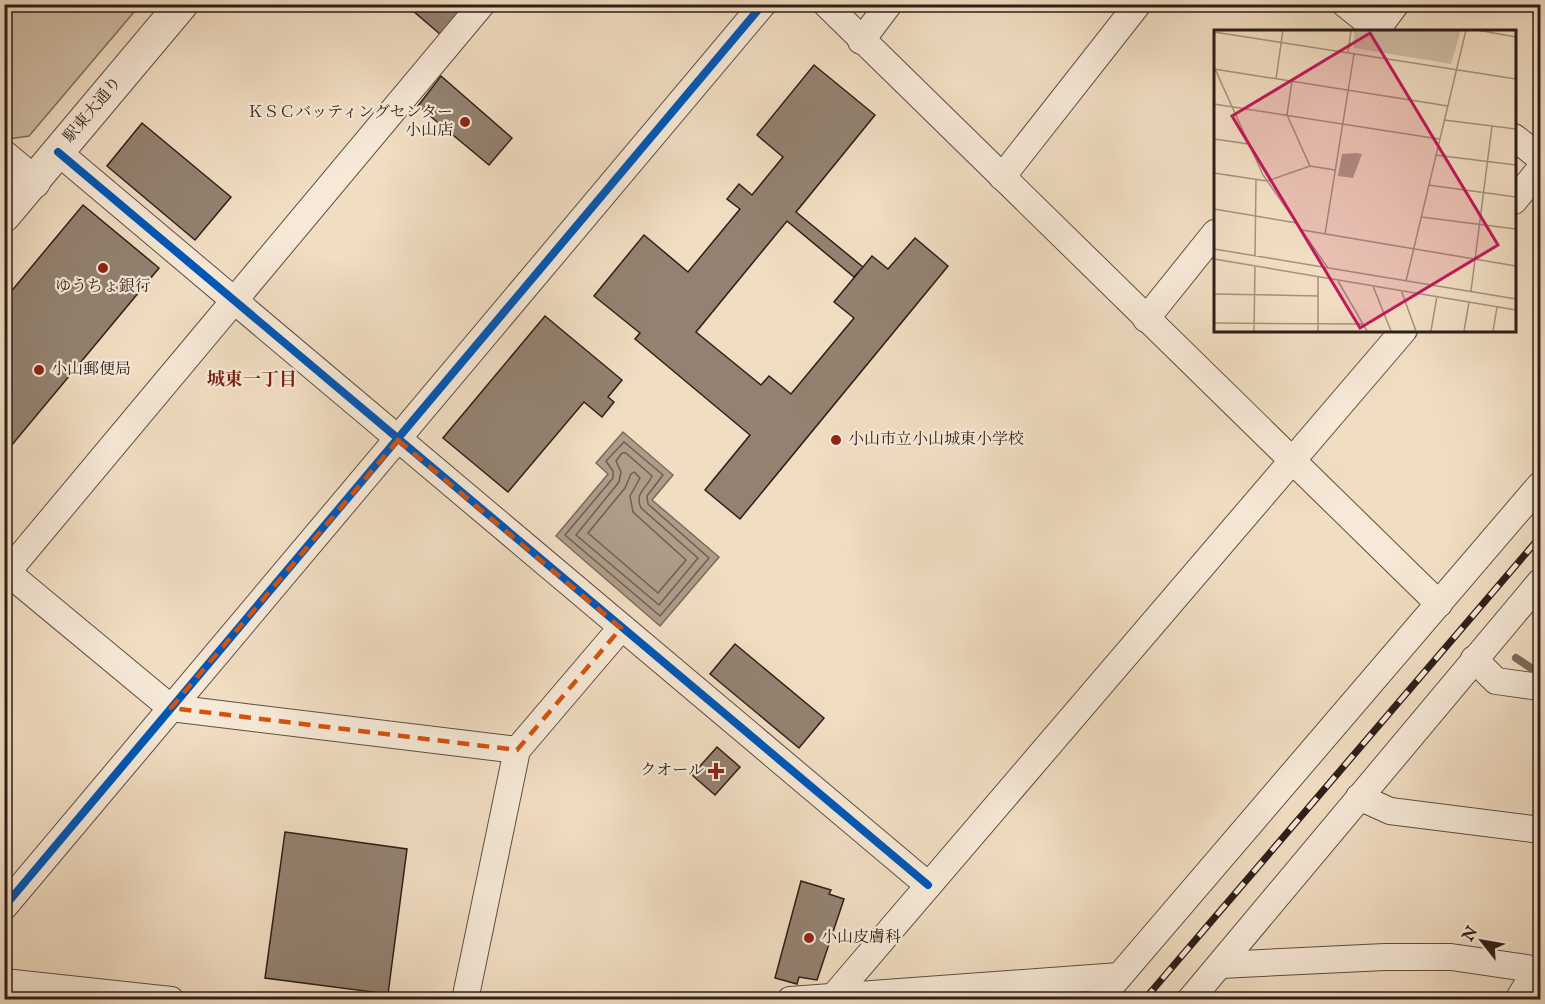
<svg xmlns="http://www.w3.org/2000/svg" width="1545" height="1004" font-family="'IM FELL English','Noto Serif JP',serif">
  <style>
    .green { fill: #d0bda5; stroke: #7e6e5f; stroke-width: 1.5 }
    .water { fill: #ae9c89; stroke: #7a6a5c; stroke-width: 1.5 }
    .lines { fill: none; stroke-linecap: round; stroke-linejoin: round }
    .shore { stroke: #6e5e51; stroke-width: 1.5 }
    .stream { stroke: #7a6a5c; stroke-width: 8 }
    .building { fill: #938271; stroke: #2d1f19; stroke-width: 1.5 }
    .minor-casing { stroke: #5e4e43; stroke-width: 28 }
    .tertiary-casing { stroke: #5e4e43; stroke-width: 34 }
    .minor { stroke: #f6e9d7; stroke-width: 26 }
    .tertiary { stroke: #f6e9d7; stroke-width: 32 }
    .rail-casing { stroke: #2d1f19; stroke-width: 7 }
    .rail { stroke: #f6e9d7; stroke-width: 4.5; stroke-dasharray: 14; stroke-linecap: butt }
    .cycleway-casing { stroke: #f6e9d7; stroke-width: 11 }
    .cycleway { stroke: #0057b8; stroke-width: 8 }
    .marked { fill: none; stroke: #d5530d; stroke-width: 4.5; stroke-dasharray: 12 8; stroke-linejoin: round }
    .poi-dot { fill: #8f2418; stroke: #f6e9d7; stroke-width: 2 }
    .labels { text-anchor: middle; dominant-baseline: central; stroke-width: 4.5; stroke-linejoin: round; paint-order: stroke }
    .street-label { font-size: 16px; fill: #2d1f19; stroke: #f6e9d7 }
    .poi-label { font-size: 16px; fill: #2d1f19; stroke: #f6e9d7; text-anchor: start }
    .neighbourhood-label { font-size: 18px; font-weight: bold; fill: #7a1f14; stroke: #f6e9d7 }
    .inset-road { fill: none; stroke: #a3917e; stroke-width: 1.5 }
    .view { fill: #c2185b; fill-opacity: 0.15; stroke: #c2185b; stroke-width: 3 }
    .inset-edge { fill: none; stroke: #2d1f19; stroke-width: 3 }
  </style>
  <rect width="100%" height="100%" fill="#f1ddc2"/>
  <filter id="stains"><feTurbulence type="fractalNoise" baseFrequency=".00333" numOctaves="4"/><feColorMatrix values="0 0 0 0 .2 0 0 0 0 .09 0 0 0 0 .02 0 0 0 .5 -.17"/></filter>
  <radialGradient id="worn" r=".72"><stop offset=".6" stop-color="#630" stop-opacity="0"/><stop offset="1" stop-color="#630" stop-opacity=".3"/></radialGradient>
  <path class="green" d="M4,5L5,4L140,5L29,136L9,139L4,135Z"/>
  <path class="water" d="M623,432L673,475L652,500L719,557L660,626L556,536L608,474L596,463Z"/>
  <g class="lines">
    <g class="shore">
      <path d="M624,442L663,475L647,496L648,504L709,558L660,616L565,535L613,478V471L606,461Z"/>
      <path d="M622,453H626L652,476C647,488 634,493 641,508L698,558L659,605L576,535L619,482L621,472L616,461Z"/>
      <path d="M634,472L640,478L630,496L633,512L686,560L658,593L588,533L625,488L631,474Z"/>
    </g>
    <path class="stream" d="M1516,658L1540,674"/>
  </g>
  <g class="building">
    <path d="M405,4H465L441,35Z"/>
    <path d="M814,65L875,115L796,212L863,267L854,277L787,221L696,332L761,385L769,376L791,394L854,318L834,302L872,256L888,269L915,238L948,266L740,519L705,490L750,435L635,339L640,333L594,296L644,235L688,272L740,209L727,199L739,184L752,195L783,157L757,135Z"/>
    <path d="M441,76L512,138L489,165L418,106Z"/>
    <path d="M142,123L231,197L195,240L107,166Z"/>
    <path d="M83,205L159,268L11,446L4,440V300Z"/>
    <path d="M545,316L622,380L608,397L614,402L602,417L584,402L508,492L443,438Z"/>
    <path d="M735,644L824,718L799,748L710,674Z"/>
    <path d="M717,747L740,767L715,795L692,775Z"/>
    <path d="M285,832L407,849L388,994L265,978Z"/>
    <path d="M801,881L831,890L829,894L844,899L817,980L799,977L797,984L775,978Z"/>
  </g>
  <g class="lines">
    <g class="minor-casing">
      <g id="minor">
        <path d="M826,4L1439,604"/>
        <path d="M1345,4L1380,32"/>
        <path d="M1375,32L1396,4"/>
        <path d="M861,41L889,4"/>
        <path d="M1514,137L1540,158"/>
        <path d="M58,152L928,885"/>
        <path d="M1002,177L1138,4"/>
        <path d="M1514,201L1540,169"/>
        <path d="M1146,319L1215,233"/>
        <path d="M7,572L171,708L517,750"/>
        <path d="M4,576L482,4"/>
        <path d="M1474,659L1496,681L1540,687"/>
        <path d="M1359,797L1390,811L1540,830"/>
        <path d="M4,907L763,4"/>
        <path d="M1220,965L1385,957H1451L1540,970"/>
        <path d="M4,982L171,1000"/>
        <path d="M834,996L1404,330"/>
        <path d="M465,1000L517,750L621,628"/>
        <path d="M790,1000L1119,976"/>
        <path d="M1099,1000L1540,485"/>
        <path d="M1190,1000L1540,582"/>
        <path d="M1518,1000L1536,970"/>
      </g>
    </g>
    <g class="tertiary-casing">
      <g id="tertiary">
        <path d="M4,157L34,182"/>
        <path d="M4,216L182,4"/>
      </g>
    </g>
    <use href="#minor" class="minor"/>
    <use href="#tertiary" class="tertiary"/>
    <g class="rail-casing">
      <path id="rail" d="M1144,1000L1540,537"/>
    </g>
    <use href="#rail" class="rail"/>
    <g class="cycleway-casing">
      <g id="cycleway">
        <path d="M58,152L928,885"/>
        <path d="M4,907L763,4"/>
      </g>
    </g>
    <use href="#cycleway" class="cycleway"/>
  </g>
  <path class="marked" d="M398,440L621,628L517,750L171,708Z"/>
  <g class="poi-dot">
    <circle cx="465" cy="122" r="6"/>
    <circle cx="103" cy="268" r="6"/>
    <circle cx="39" cy="370" r="6"/>
    <circle cx="836" cy="440" r="6"/>
    <path d="M713 762h6v6h6v6h-6v6h-6v-6h-6v-6h6z"/>
    <circle cx="809" cy="938" r="6"/>
  </g>
  <g class="labels">
    <g class="street-label">
      <text transform="translate(93 110) rotate(-50)">駅東大通り</text>
    </g>
    <g class="poi-label">
      <text x="453" y="113" text-anchor="end">ＫＳＣバッティングセンター<tspan x="453" dy="18">小山店</tspan></text>
      <text x="103" y="287" text-anchor="middle">ゆうちょ銀行</text>
      <text x="51" y="370">小山郵便局</text>
      <text x="848" y="440">小山市立小山城東小学校</text>
      <text x="704" y="771" text-anchor="end">クオール</text>
      <text x="821" y="938">小山皮膚科</text>
    </g>
    <g class="neighbourhood-label">
      <text x="252" y="380">城東一丁目</text>
    </g>
  </g>
  <g transform="translate(1214 30)">
    <rect width="302" height="302" fill="#f1ddc2"/>
    <path d="M140,0H247L237,34L140,18Z" fill="#d0bda5"/>
    <path d="M142,123L148,124L139,148L124,146L128,124Z" fill="#ae9c89"/>
    <path class="inset-road" d="M263,0L302,7M0,2L302,49M134,23L137,0M0,39L234,76M1,39L49,145L114,238M62,49L69,0M78,51L73,85L96,136M0,74L225,109M230,90L302,99M0,109L35,114M221,125L302,135M0,143L53,151L96,136L121,140M214,155L302,167M0,179L83,193M207,187L302,199M88,200L302,236M111,204L140,24M0,219L302,269M41,226L42,150M0,229L302,280M124,251L153,301M192,251L252,0M159,256L177,301M187,260L202,301M257,261L278,96M0,264L104,266M0,293L149,294M40,301L41,236M104,301V247M217,301L223,266M250,301L255,272M279,301L283,277"/>
    <path class="view" d="M156,3L284,215L146,298L18,86Z"/>
    <rect width="302" height="302" class="inset-edge"/>
  </g>
  <rect width="1545" height="1004" fill="none" stroke="#f1ddc2" stroke-width="24"/>
  <rect x="6" y="6" width="1533" height="992" fill="none" stroke="#2d1f19" stroke-width="3"/>
  <rect x="12" y="12" width="1521" height="980" fill="none" stroke="#2d1f19" stroke-width="1.5"/>
  <g transform="translate(1482 941) rotate(301)" stroke="#f6e9d7" stroke-width="4.5" paint-order="stroke">
  <path d="M0-4.5L10 22L0 15L-10 22Z" fill="#2d1f19"/>
  <text y="-9" font-size="16" font-weight="bold" text-anchor="middle" fill="#2d1f19">N</text>
  </g>
  <rect width="100%" height="100%" filter="url(#stains)"/>
  <rect width="100%" height="100%" fill="url(#worn)"/>
</svg>
